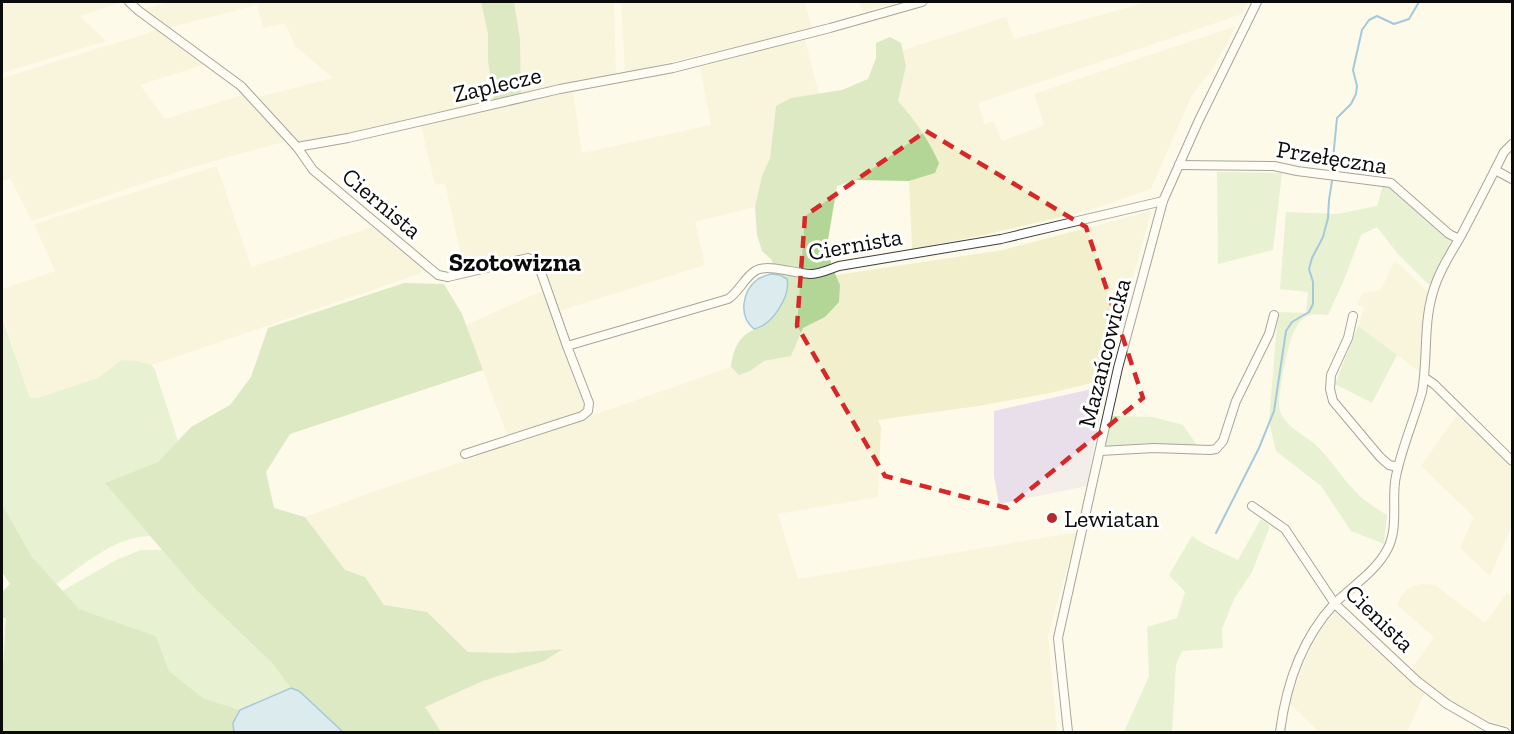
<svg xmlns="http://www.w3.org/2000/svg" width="1514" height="734" font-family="'Zilla Slab',serif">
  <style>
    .industrial { fill: #e9dfea }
    .farmland { fill: #f2efcc }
    .green { fill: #cfe6b6 }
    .forest { fill: #b3d696 }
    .water { fill: #b1daf3; stroke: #3b8fc7; stroke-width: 1.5 }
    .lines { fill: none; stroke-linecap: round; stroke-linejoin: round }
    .stream { stroke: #3b8fc7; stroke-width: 2 }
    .minor-casing { stroke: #3e3e3e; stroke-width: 10 }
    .minor { stroke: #fff; stroke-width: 8 }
    .marked { fill: none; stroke: #d62828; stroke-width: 4.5; stroke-dasharray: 12 8; stroke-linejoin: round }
    .poi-dot { fill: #b42a31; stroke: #fff; stroke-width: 2 }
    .labels { text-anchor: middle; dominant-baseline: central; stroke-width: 6; stroke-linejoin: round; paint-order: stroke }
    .street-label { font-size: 24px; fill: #0b0b0b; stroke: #fff }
    .poi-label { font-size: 24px; fill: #0b0b0b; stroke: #fff; text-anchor: start }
    .neighbourhood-label { font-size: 26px; font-weight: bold; fill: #0b0b0b; stroke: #fff }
  </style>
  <rect width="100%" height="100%" fill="#fefaea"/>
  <path class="industrial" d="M1105,386L1087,486L999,504L994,476V411Z"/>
  <g class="farmland">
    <path d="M4,2H123L80,16L106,41L2,73V16Z"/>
    <path d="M170,2H481L488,34V61L494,102L309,142L296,141L258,97L333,78L295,46L285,23L263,28L257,5L168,28L143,9Z"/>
    <path d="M514,2H614L616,73L521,96L520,39Z"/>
    <path d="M621,2H805L812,28L625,73Z"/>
    <path d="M859,2H900L863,12Z"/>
    <path d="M1147,2H1248L1242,14L978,103L984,124L994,121L1002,141L1044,125L1034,94L1236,26L1213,68L1191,97L1151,189L1090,210L988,234L912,249L909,181L935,173L898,101L906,66L903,50L1006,17L1014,39Z"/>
    <path d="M158,30L206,64L140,85L165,119L242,95L253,101L287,141L189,168L32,221L10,178L2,181V78Z"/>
    <path d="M805,40L819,94L791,98L776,106L770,158L762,176L755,207L695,222L705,265L559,311L544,264L538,256L531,252L464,269L445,183L435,185L421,126L573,91L582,153L711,125L700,67Z"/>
    <path d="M217,166L251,267L372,227L426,269L419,274L152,365L137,361L122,360L98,378L38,398H30L2,315V289L55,271L34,224Z"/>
    <path d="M1151,211L1107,376L1092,383L1050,393L978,406L878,420L881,427L878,497L778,514L798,579L1077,532L1048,636L1057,732H441L424,707L483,681L544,661L562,649L512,653L468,652L427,612L384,605L365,577L345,570L305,517L367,494L584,420L596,414L731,367L739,375L750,371L764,361L791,356L803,328L825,317L840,285L836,275L1003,250Z"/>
    <path d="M1394,262L1400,265L1428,292L1423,323L1420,372L1358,326L1364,307L1357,304L1363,293L1381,290Z"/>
    <path d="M544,290L585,403L583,409L578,412L507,435L466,325Z"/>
    <path d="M1457,415L1512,469V525L1490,576L1460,548L1474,517L1421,466Z"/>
    <path d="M1421,584L1435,585L1485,623L1507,593L1512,596V728L1488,721L1449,701L1411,670L1434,637L1397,605L1401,596L1410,587Z"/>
    <path d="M1335,612L1424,694L1407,732H1319L1289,703L1306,659L1320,631Z"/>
    <path d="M6,617L3,676L2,681V618Z"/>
  </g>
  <g class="green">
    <path d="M1217,172L1282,173L1273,250L1218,264Z"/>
    <path d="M1383,185L1394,190L1451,241L1431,285L1427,283L1398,254L1377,227L1361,235L1344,280L1328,315C1304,312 1299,319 1291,339C1287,350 1276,401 1280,411C1285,427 1305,435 1316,445C1333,461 1344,482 1361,497C1369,504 1379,510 1387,515L1384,544L1351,531L1321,486L1276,451L1269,421L1278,312L1306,313L1308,292L1280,289L1286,212L1337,214L1377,206Z"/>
    <path d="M2,318L30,398H38L98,378L122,360L137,361L152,365L155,370L178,441L158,462L106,483L150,536C114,537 85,564 56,584L32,557L2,504Z"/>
    <path d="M1358,326L1397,355L1372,403L1335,384Z"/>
    <path d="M1112,416L1153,417L1183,425L1198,447L1155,443L1106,446Z"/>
    <path d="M1261,519L1270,526L1252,572L1234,599L1222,629L1223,648L1182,651L1176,665L1172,732H1124L1149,676L1147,627L1177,618L1185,592L1169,575L1192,536L1204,544L1238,560Z"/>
    <path d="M141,550H162L197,591L272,663L291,688L240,710L203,698L169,671L156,636L79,609L62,591L118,559Z"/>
  </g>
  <g class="forest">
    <path d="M481,2H514L520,39L521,96L494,102L488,61V34Z"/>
    <path d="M890,37L901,43L906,66L898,101C915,120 928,139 939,163L935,173L909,181L857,180L837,186L828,240L831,264L840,285L839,302L825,317L803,328L791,356L764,361L750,371L739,375L731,367C733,348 741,331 761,328L784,300L780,275L771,274L772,260L762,251L757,235L755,207L762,176L770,158L776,106L791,98L842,90L868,79L876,58V43Z"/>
    <path d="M404,283L444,284L462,314L483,370L290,434L266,472L274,508L305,517L345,570L365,577L384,605L427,612L468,652L512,653L563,649L544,661L483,681L425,707L441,732H343L299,691L291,688L272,663L197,591L105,483L158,462L191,427L230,405L251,377L268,328Z"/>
    <path d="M2,504L32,557L79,609L156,636L169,671L203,698L240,710L233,723L234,732H2V681L6,618H2V592L10,584L2,572Z"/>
  </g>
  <g class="water">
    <path d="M771,274L780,275L787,279C791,297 771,326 754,329C738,316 742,291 758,279C762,277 767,275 771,274Z"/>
    <path d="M291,688L299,691L343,732H234L233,723L240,710Z"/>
  </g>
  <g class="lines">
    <g class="stream">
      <path d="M1332,169L1337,118L1351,104L1356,94L1357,86L1353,70L1362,30L1369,20L1377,16L1394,24L1409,19L1419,2"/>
      <path d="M1216,533L1259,448L1274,411L1286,331L1292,322L1309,312L1313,304V282L1309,269L1312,258L1323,237L1328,218L1329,200L1332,181"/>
    </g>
    <g class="minor-casing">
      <g id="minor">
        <path d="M129,2L139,11L241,86L297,147L348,138L560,89L673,68L830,28L922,2"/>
        <path d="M297,147L313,170L438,275L448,277L528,258L537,261L567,346"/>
        <path d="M1179,165L1274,166L1297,171L1391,183L1449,234L1459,239"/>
        <path d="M1495,170L1512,179"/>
        <path d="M1353,316L1348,338L1331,375L1330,389L1333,401L1380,457L1389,465L1398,467"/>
        <path d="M1425,378L1434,384L1512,461"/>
        <path d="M1100,451L1154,448L1210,450L1216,449L1223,441L1236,401L1269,334L1274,315"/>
        <path d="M465,454L582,416L588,411L589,403L567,346L728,299C739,292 744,278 755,271C767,263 796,274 811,274C820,274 830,269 839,266L1001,239L1163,201"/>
        <path d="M1252,506L1285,529L1335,604L1417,681L1447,704L1487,727L1505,732"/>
        <path d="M1068,732L1058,638L1118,368L1163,201L1199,120L1257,2"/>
        <path d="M1280,732C1286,685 1301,640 1334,604C1352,586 1376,572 1388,548C1399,526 1391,498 1396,476C1402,447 1414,420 1422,392C1428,359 1423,325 1433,292C1439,271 1451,253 1462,234C1476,207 1490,180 1504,152L1512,144"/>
      </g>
    </g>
    <use href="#minor" class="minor"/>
  </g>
  <path d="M0 0H1514V734H0ZM926,131L1086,227L1143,398L1007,508L885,476L797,326L805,216Z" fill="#fefaea" fill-opacity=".55" fill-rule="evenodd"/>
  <path class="marked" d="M926,131L1086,227L1143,398L1007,508L885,476L797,326L805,216Z"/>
  <circle class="poi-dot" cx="1052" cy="518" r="6"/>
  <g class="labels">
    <g class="street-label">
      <text transform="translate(497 84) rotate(-13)">Zaplecze</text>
      <text transform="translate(1332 157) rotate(9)">Przełęczna</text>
      <text transform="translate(382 203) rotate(40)">Ciernista</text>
      <text transform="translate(855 244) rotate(-10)">Ciernista</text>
      <text transform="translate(1104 353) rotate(-76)">Mazańcowicka</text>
      <text transform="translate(1380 618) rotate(44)">Cienista</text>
    </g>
    <g class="poi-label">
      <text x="1064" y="518">Lewiatan</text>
    </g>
    <g class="neighbourhood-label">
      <text x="515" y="262">Szotowizna</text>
    </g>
  </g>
  <rect width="1514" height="734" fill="none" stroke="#0b0b0b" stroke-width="6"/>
</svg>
